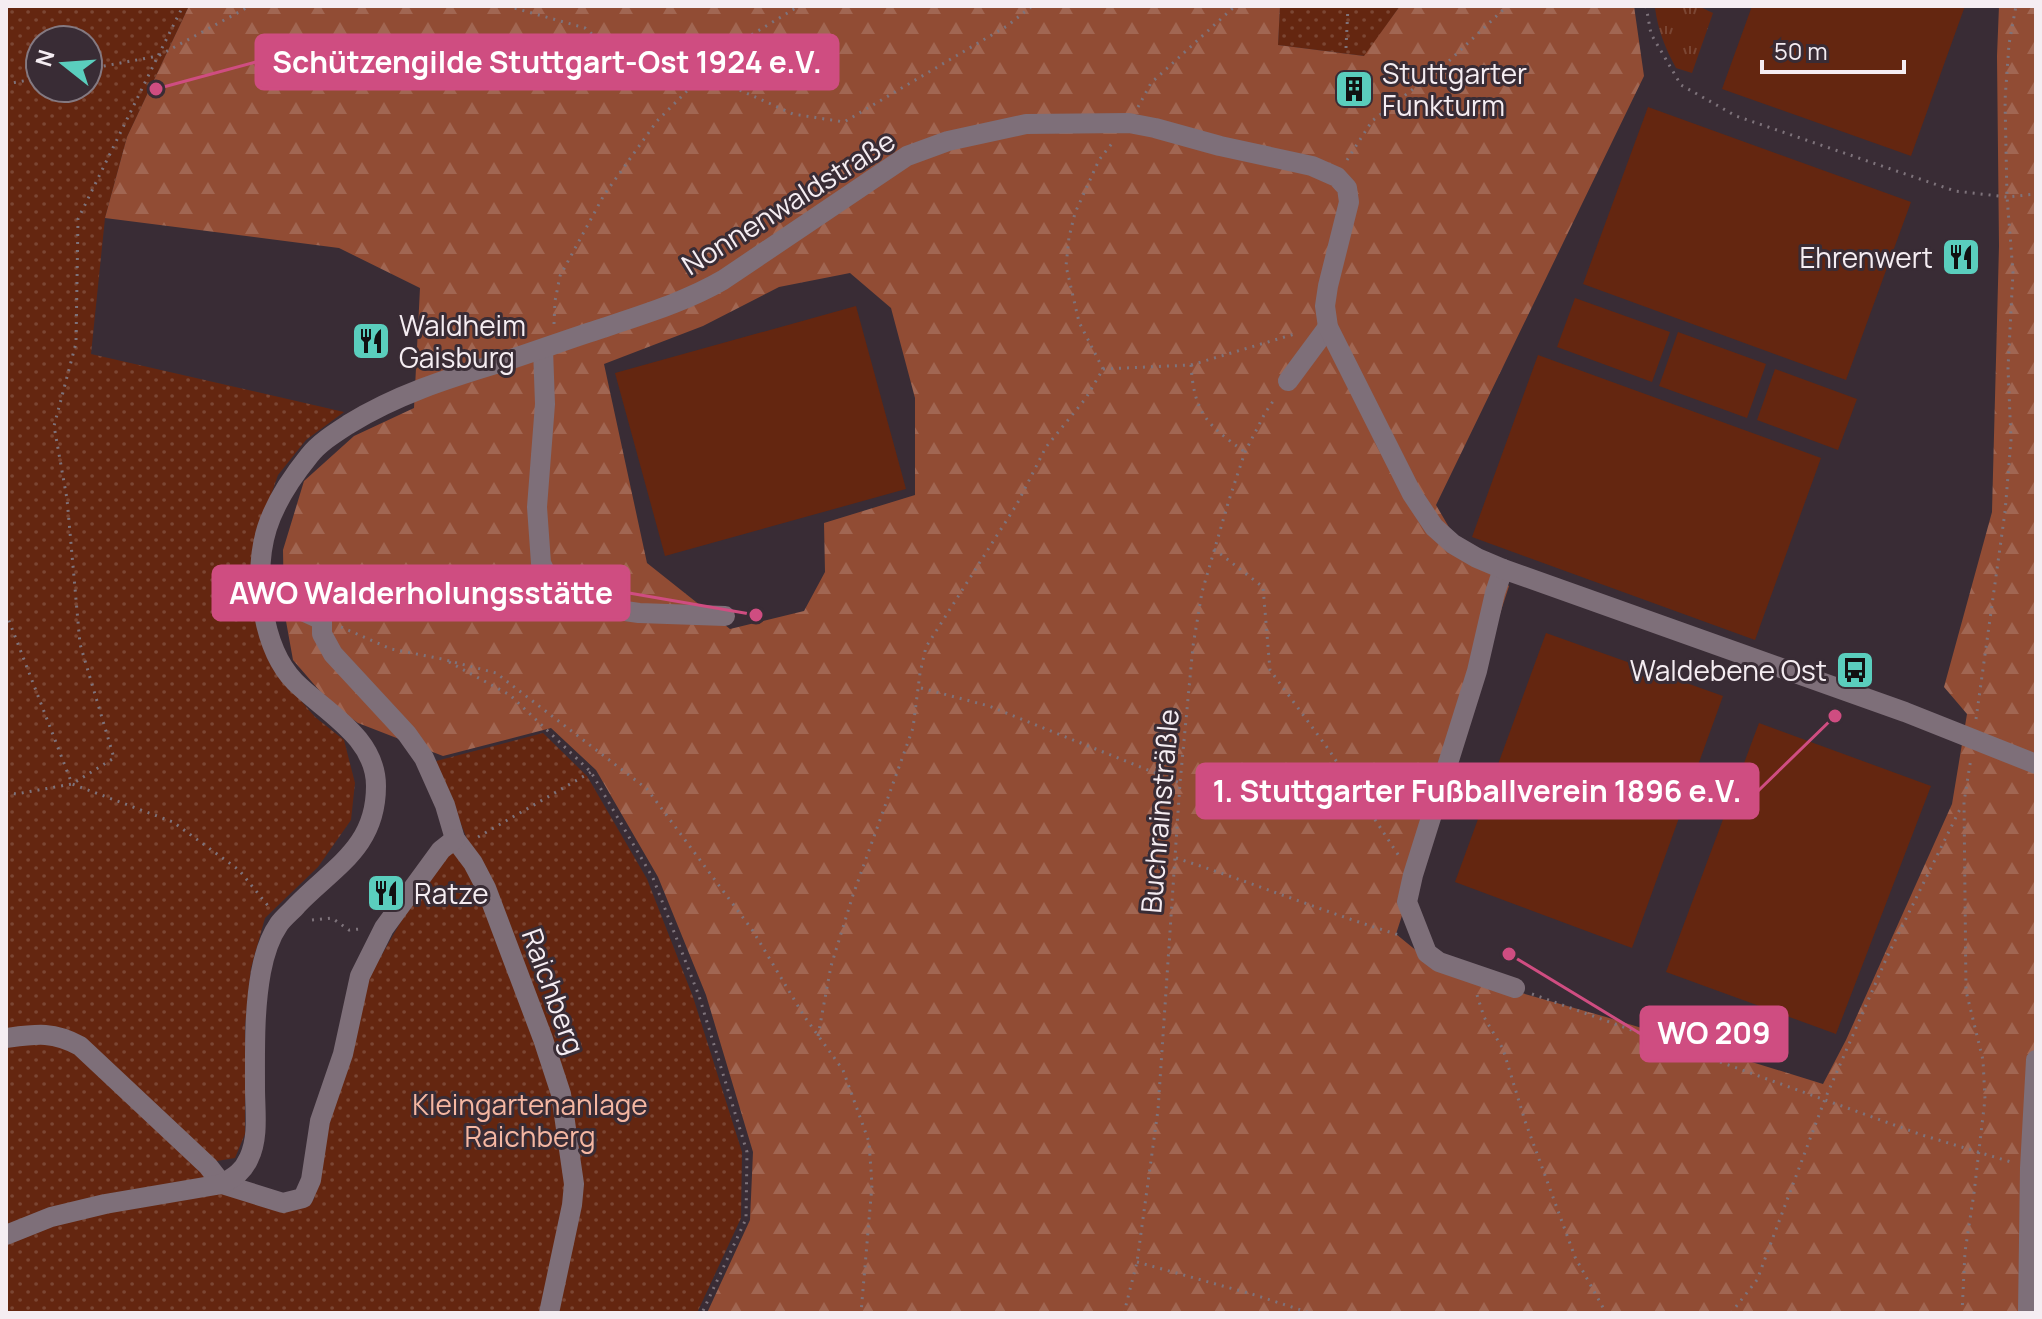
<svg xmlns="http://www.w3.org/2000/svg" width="2042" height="1319" font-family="Manrope,sans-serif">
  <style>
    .grass { fill: url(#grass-dots); fill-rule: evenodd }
    .forest { fill: url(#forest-firs); fill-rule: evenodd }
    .park { fill: url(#park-tufts) }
    .pitch { fill: #642610 }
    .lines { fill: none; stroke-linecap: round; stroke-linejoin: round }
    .path { stroke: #7e737b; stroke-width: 3; stroke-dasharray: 2 6; stroke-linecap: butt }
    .minor { stroke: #7e6f79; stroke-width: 20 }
    .labels { text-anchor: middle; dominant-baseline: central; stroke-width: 6; stroke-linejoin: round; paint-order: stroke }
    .poi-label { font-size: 28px; fill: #f5edf2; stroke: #392c35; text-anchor: start }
    .street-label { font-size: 28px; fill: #f5edf2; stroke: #392c35 }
    .park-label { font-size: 28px; fill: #f5b7a2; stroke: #392c35 }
    .leader { fill: none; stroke: #cf4d81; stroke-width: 3 }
    .callout-dot { fill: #cf4d81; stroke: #392c35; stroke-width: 3 }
    .callout { fill: #cf4d81; stroke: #cf4d81; stroke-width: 3 }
    .callout-label { font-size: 30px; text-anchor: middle; font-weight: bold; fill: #fff }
  </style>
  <defs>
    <pattern id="grass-dots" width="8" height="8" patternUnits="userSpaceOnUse" patternTransform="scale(2)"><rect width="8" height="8" fill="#642610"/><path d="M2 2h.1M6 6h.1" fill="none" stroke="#7b4633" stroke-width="1.8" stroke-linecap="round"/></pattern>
    <pattern id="forest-firs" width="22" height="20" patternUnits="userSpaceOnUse" patternTransform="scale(2)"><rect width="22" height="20" fill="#914c34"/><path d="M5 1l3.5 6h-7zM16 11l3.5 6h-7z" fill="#a16652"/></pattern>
    <pattern id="park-tufts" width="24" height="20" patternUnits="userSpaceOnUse" patternTransform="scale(2)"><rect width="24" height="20" fill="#642610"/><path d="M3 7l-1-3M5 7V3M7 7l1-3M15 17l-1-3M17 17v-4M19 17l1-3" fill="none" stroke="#7b4633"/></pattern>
  </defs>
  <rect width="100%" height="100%" fill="#392c35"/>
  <g class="grass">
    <path d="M6,6H189L127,137L105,218L91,354L344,412L306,440L278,475L253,546L254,608L272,667L315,717L344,740L355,783L351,820L318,867L265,918L251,968L245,1027V1134L235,1158L211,1162L222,1193L300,1208L314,1199L327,1122L368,979L403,918L448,856L467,839L436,761L543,733L587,776L647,879L693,997L742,1152L741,1218L697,1313H6ZM40,40H88V88H40Z"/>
    <path d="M1280,6H1400L1365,56L1278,45Z"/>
  </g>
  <path class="forest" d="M189,6H1280L1278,45L1364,56L1400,6H1634L1644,76L1436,505L1450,529L1509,586L1396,934L1440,970L1606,1017L1823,1084L1846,1040L1952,804L1967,714L1944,687L1992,512L1999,246L1997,56L1999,6H2036V1313H707L750,1220L753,1152L706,995L658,877L596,770L551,728L443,756L358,723L331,704L293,660L284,610L283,550L304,481L354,436L414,408L420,288L339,248L105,218L127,137ZM850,273L891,308L915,398V495L824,523L825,572L804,611L730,629L647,563L604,364L703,326L779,287Z"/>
  <path class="park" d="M1667,6H1698L1713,13L1692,73L1676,68C1665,48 1658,30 1655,8Z"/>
  <g class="pitch">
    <path d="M1752,6H1965L1911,156L1722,89Z"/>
    <path d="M1648,107L1911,202L1846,380L1583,284Z"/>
    <path d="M1575,298L1670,332L1652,382L1557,347Z"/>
    <path d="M856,306L906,489L665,556L615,373Z"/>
    <path d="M1678,332L1766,364L1747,418L1659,386Z"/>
    <path d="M1538,355L1821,458L1755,640L1472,537Z"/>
    <path d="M1775,369L1857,399L1838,450L1757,420Z"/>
    <path d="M1546,633L1723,696L1632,948L1455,882Z"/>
    <path d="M1759,723L1931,786L1836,1034L1666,972Z"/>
  </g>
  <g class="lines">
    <g class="path">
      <path d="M507,6L585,28L637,73L704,74L793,114L844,122L1007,26L1032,6"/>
      <path d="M1646,6L1651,34L1681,85L1736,116L1955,191L2007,197L2036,194"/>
      <path d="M1346,48L1348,6"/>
      <path d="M88,69L158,56L183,6"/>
      <path d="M6,84L40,78"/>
      <path d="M1138,107L1151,83L1235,6"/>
      <path d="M1347,160L1372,121L1449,61L1507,6"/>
      <path d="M554,324L555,301L560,276L604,195L657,121L704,74L743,40L799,6"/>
      <path d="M1191,365L1298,333"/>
      <path d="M1103,369L1079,322L1066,266L1069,237L1075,213L1099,160L1113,142"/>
      <path d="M1103,369L1191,365C1194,413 1207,425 1245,452"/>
      <path d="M1214,549L1263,587L1270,670L1329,750L1399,856"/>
      <path d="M6,613L72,784L173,822L239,870L269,907"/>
      <path d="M341,627L391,649L442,659L496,673L647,789L753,931L804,1016L843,1070L869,1142L872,1185L861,1313"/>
      <path d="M449,662L510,695L591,772L653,878L699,996L747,1152L746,1219L702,1313"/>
      <path d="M921,688L989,706L1180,783"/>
      <path d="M1976,719L2005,512L2011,440L2008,368L2013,272L2007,197L2005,100L2009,44L2016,6"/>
      <path d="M6,792L16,794L72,784L114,758L80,644L67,499L54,426L76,343L78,219L158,56L250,6"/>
      <path d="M478,837L591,772"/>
      <path d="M1176,858C1251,882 1324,912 1399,935"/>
      <path d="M312,920L332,918L349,930L360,929"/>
      <path d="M1532,994L1922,1135L2011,1162"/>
      <path d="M1477,995L1484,1017L1503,1049L1525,1121L1575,1257L1606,1313"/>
      <path d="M818,1036L831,966L853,895L913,728L920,673L926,647L1017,504L1046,447L1086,398L1103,369"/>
      <path d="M1137,1262L1255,1295L1310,1313"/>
      <path d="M1124,1313L1137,1262L1158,1110L1180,783L1193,646L1202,592L1229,500L1245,452L1265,413L1276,397"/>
      <path d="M1731,1313L1757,1280L1825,1099L1887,957L1962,805"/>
      <path d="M1962,1313L1965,1252L1974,1193L1985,1099L1983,1060L1966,991L1964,802L1971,758"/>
    </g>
    <g class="minor">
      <path d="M543,349L545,404L537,507L541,563L554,590L604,608L639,613L725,616"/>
      <path d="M1288,381L1328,327"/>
      <path d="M1503,569L1495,593L1477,671L1413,875L1407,902L1427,953L1439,962L1515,988"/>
      <path d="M261,596L274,598L322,620V634L333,654L407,734L424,758L445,805L455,839L473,863L486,888L543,1039L561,1094L574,1184L572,1205L549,1313"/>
      <path d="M6,1038C36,1034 53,1031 80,1046L208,1166L222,1184L283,1203L303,1198L311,1180L320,1121L343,1054L360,976L384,928L441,850L455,839"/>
      <path d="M6,1235L51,1217L105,1204L222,1184C234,1177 243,1172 249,1158C259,1137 255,1111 255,1088C255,1049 254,1010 261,972C264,956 270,937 279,924C284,917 292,911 297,905C335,866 376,847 376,786C376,737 325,712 295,682C261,647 253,573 267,528C275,503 292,477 309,456C319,443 335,433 349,424C396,395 446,379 499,363C534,352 568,339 603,328C644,314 685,302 723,280L907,156L948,141L1026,124L1129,123L1155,128L1220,146L1312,166L1337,177L1347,188L1349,202L1328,286L1325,306L1328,327L1412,494L1434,527L1453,544L1477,558L1503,569L1905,712L2036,764"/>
      <path d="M2028,1313L2030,1168L2036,1060"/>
    </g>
  </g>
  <defs>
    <g id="building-square" transform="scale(2)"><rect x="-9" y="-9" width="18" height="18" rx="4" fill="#5acebd" stroke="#392c35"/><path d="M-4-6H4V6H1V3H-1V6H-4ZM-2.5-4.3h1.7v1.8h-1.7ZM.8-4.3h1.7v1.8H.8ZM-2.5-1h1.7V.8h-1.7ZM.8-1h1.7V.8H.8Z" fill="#111"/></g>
    <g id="restaurant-square" transform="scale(2)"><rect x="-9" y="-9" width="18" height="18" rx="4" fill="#5acebd" stroke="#392c35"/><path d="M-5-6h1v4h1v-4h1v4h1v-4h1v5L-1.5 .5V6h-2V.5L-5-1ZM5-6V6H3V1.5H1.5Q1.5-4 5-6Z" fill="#111"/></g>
    <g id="bus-square" transform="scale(2)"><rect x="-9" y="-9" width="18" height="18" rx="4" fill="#5acebd" stroke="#392c35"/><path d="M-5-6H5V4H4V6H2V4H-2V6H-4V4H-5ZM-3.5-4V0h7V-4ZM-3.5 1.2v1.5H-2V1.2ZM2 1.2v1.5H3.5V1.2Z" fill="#111"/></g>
  </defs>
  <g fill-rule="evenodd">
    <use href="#building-square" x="1354" y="89"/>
    <use href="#restaurant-square" x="1961" y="257"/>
    <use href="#restaurant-square" x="371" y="341"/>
    <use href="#bus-square" x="1855" y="670"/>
    <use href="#restaurant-square" x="386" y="893"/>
  </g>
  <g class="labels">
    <g class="poi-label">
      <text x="1382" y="73">Stuttgarter<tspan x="1382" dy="32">Funkturm</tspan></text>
      <text x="1933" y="257" text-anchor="end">Ehrenwert</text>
      <text x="399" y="325">Waldheim<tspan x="399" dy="32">Gaisburg</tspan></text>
      <text x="1827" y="670" text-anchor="end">Waldebene Ost</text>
      <text x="414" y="893">Ratze</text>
    </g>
    <g class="street-label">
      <text transform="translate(788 202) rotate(-32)">Nonnenwaldstraße</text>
      <text transform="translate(1159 811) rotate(-85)">Buchrainsträßle</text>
      <text transform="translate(554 991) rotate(70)">Raichberg</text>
    </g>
    <g class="park-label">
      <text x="530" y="1104">Kleingartenanlage<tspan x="530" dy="32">Raichberg</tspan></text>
    </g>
  </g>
  <path class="leader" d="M156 89L256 62M756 615L629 593M1835 716L1758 791M1509 954L1641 1034"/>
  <g class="callout-dot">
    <circle cx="156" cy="89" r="8"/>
    <circle cx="756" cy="615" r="8"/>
    <circle cx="1835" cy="716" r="8"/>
    <circle cx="1509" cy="954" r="8"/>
  </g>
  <g class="callout">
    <rect x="256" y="35" width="582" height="54" rx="8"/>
    <rect x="213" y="566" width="416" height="54" rx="8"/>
    <rect x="1197" y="764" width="561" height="54" rx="8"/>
    <rect x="1641" y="1007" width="146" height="54" rx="8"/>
  </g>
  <g class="callout-label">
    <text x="547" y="73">Schützengilde Stuttgart-Ost 1924 e.V.</text>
    <text x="421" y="604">AWO Walderholungsstätte</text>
    <text x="1477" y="802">1. Stuttgarter Fußballverein 1896 e.V.</text>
    <text x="1714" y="1044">WO 209</text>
  </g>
  <rect width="2042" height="1319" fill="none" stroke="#f5edf2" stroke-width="16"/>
  <g transform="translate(64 64) rotate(287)"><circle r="38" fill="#392c35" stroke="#847981" stroke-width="2"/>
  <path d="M0-6L14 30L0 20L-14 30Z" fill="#5acebd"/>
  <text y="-12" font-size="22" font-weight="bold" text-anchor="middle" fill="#f5edf2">N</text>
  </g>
  <path d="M1762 60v12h142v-12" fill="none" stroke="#f5edf2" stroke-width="4"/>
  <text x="1774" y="60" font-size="24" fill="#f5edf2" stroke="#392c35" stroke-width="6" paint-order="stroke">50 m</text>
</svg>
